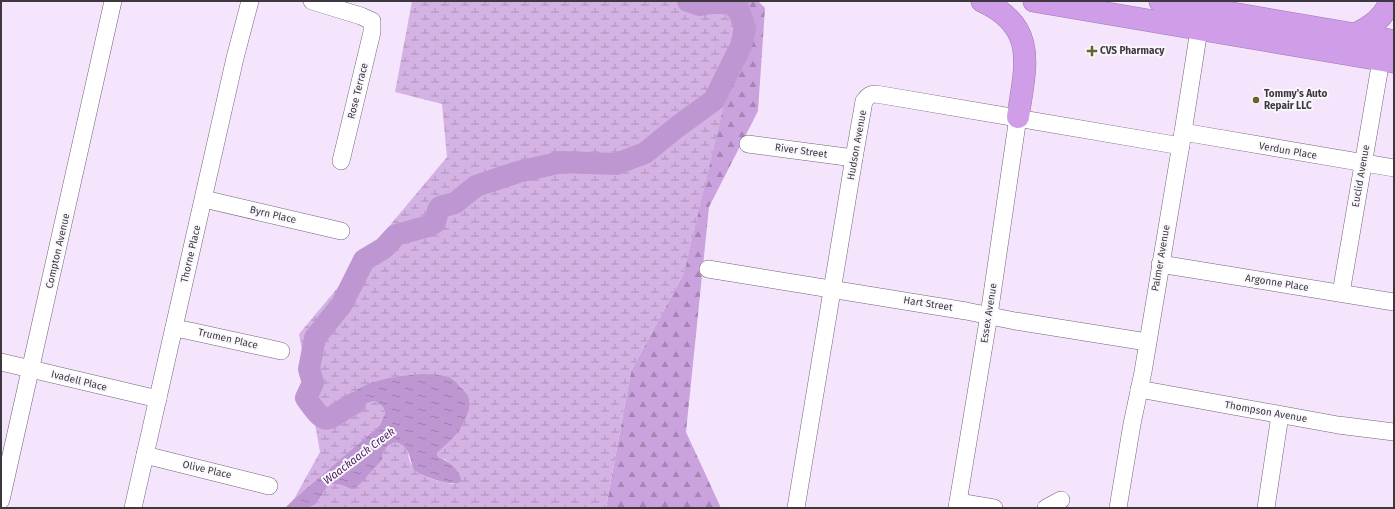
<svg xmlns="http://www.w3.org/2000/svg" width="1395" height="509" font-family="'Fira Sans',sans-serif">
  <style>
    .forest { fill: url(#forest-firs) }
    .wetland { fill: url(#wetland-marsh) }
    .water { fill: url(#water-ripples) }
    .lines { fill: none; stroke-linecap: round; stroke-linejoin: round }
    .river { stroke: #be97d2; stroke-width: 22 }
    .minor-casing { stroke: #706378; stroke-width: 18 }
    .highway-casing { stroke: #9d79ae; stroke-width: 23 }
    .minor { stroke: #fff; stroke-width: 17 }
    .highway { stroke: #d09de9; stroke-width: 22 }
    .poi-dot { fill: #66612e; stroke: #faf7fc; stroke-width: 1.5 }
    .labels { text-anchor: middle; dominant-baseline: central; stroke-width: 4; stroke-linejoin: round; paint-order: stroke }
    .poi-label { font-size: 10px; font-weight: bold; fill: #3d3740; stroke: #faf7fc; text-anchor: start }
    .street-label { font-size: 10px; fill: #3d3740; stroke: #faf7fc }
    .water-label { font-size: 11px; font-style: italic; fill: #512066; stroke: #faf7fc }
  </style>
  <defs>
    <pattern id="forest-firs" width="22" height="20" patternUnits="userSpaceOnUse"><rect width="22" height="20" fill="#c9a2de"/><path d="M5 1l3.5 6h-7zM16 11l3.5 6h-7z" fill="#a485b5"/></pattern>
    <pattern id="wetland-marsh" width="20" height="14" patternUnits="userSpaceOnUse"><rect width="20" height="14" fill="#d4b3e4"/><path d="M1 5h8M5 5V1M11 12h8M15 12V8" fill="none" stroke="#ad92ba"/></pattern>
    <pattern id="water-ripples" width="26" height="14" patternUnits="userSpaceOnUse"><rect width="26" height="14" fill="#be97d2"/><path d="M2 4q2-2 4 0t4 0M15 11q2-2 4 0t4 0" fill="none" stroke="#9c7cac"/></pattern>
  </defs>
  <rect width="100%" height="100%" fill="#f4e5fd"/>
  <path class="forest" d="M692,1H758L765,8L758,111L709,207L686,432L721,508H606L631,371L684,273L738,22Z"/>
  <path class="wetland" d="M412,1H692L738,22L722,114L684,273L631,371L606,508H308L316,504L329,484L342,485L348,488L376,466L382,460L383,452L388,446L395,442C412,446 405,454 412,465C422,478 439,482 454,484L460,476L446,460L438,457L437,453L448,443L470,404L468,395L457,383L354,392L330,419L364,404L375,401L383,407L385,413L380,425L294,499L320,452L299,334L447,157L442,104L395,92Z"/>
  <path class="water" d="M422,374L440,375L449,377L457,383L468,395L470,404L466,418L459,431L448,443L437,453L438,457C448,461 462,471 461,482C449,487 425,477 414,470C409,457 410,446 395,442L388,446L383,452L382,460L359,485L353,489L348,488L342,485L329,484L316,504L308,508H285L294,499L380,425L385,413L383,407L375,401L364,404L329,419C337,411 345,399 354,392C373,378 400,376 422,374Z"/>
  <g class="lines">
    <path class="river" d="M355,403C326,418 329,431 306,398L313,383L309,369L315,338L342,304L364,260L384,248L396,235L429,226L434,223L436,219L438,210L440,207L455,203L476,186L518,172L562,162L616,164L645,153L677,127L714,100L741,46L745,28L736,3H712L700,5L688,1"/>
    <g class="minor-casing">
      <g id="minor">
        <path d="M312,1L361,16L372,21V32L341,161"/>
        <path d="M1183,132L1394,168"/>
        <path d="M748,144L854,158"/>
        <path d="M204,199L341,231"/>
        <path d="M1160,264L1394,302"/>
        <path d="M708,269L966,311L1015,321L1147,342"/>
        <path d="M1341,293L1381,60"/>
        <path d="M174,328L190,331L281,351"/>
        <path d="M1,362L158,399"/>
        <path d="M1139,389L1338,425L1394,432"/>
        <path d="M145,455L269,486"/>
        <path d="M1,500L113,1"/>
        <path d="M958,502L994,508"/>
        <path d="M133,508L235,58L250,1"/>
        <path d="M796,508L854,158L864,101C868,96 870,94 876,94L1181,146"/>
        <path d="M957,508L989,315L1018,117"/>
        <path d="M1046,508L1061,500"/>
        <path d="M1118,508L1132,424L1143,372L1183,132L1201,17"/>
        <path d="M1266,508L1280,415"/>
      </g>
    </g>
    <g class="highway-casing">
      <g id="highway">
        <path d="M982,1C1039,27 1025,67 1018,117"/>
        <path d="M1034,1L1394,62"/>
        <path d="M1160,1L1394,41"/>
        <path d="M1356,34C1373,25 1382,19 1391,1"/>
      </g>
    </g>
    <use href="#minor" class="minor"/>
    <use href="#highway" class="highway"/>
  </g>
  <g class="poi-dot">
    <path d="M1090 45h4v4h4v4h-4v4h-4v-4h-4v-4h4z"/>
    <circle cx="1256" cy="100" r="4"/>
  </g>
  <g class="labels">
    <g class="poi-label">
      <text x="1100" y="51">CVS Pharmacy</text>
      <text x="1264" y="94">Tommy's Auto<tspan x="1264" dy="12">Repair LLC</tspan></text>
    </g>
    <g class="street-label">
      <text transform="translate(358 91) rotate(-76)">Rose Terrace</text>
      <text transform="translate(857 145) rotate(-80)">Hudson Avenue</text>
      <text transform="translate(801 151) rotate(8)">River Street</text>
      <text transform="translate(1288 151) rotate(10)">Verdun Place</text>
      <text transform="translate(1361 176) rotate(-80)">Euclid Avenue</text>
      <text transform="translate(273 215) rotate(13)">Byrn Place</text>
      <text transform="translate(58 251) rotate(-77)">Compton Avenue</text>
      <text transform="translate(191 254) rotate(-77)">Thorne Place</text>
      <text transform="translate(1161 258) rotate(-80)">Palmer Avenue</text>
      <text transform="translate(1277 283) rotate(9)">Argonne Place</text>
      <text transform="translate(928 304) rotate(9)">Hart Street</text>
      <text transform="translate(989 313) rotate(-81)">Essex Avenue</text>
      <text transform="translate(228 339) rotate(13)">Trumen Place</text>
      <text transform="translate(79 381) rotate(14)">Ivadell Place</text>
      <text transform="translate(1266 412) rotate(10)">Thompson Avenue</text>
      <text transform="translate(207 470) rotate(13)">Olive Place</text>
    </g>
    <g class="water-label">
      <text transform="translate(359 456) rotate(-37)">Waackaack Creek</text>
    </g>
  </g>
  <rect width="1395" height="509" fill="none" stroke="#3d3740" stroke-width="4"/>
</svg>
